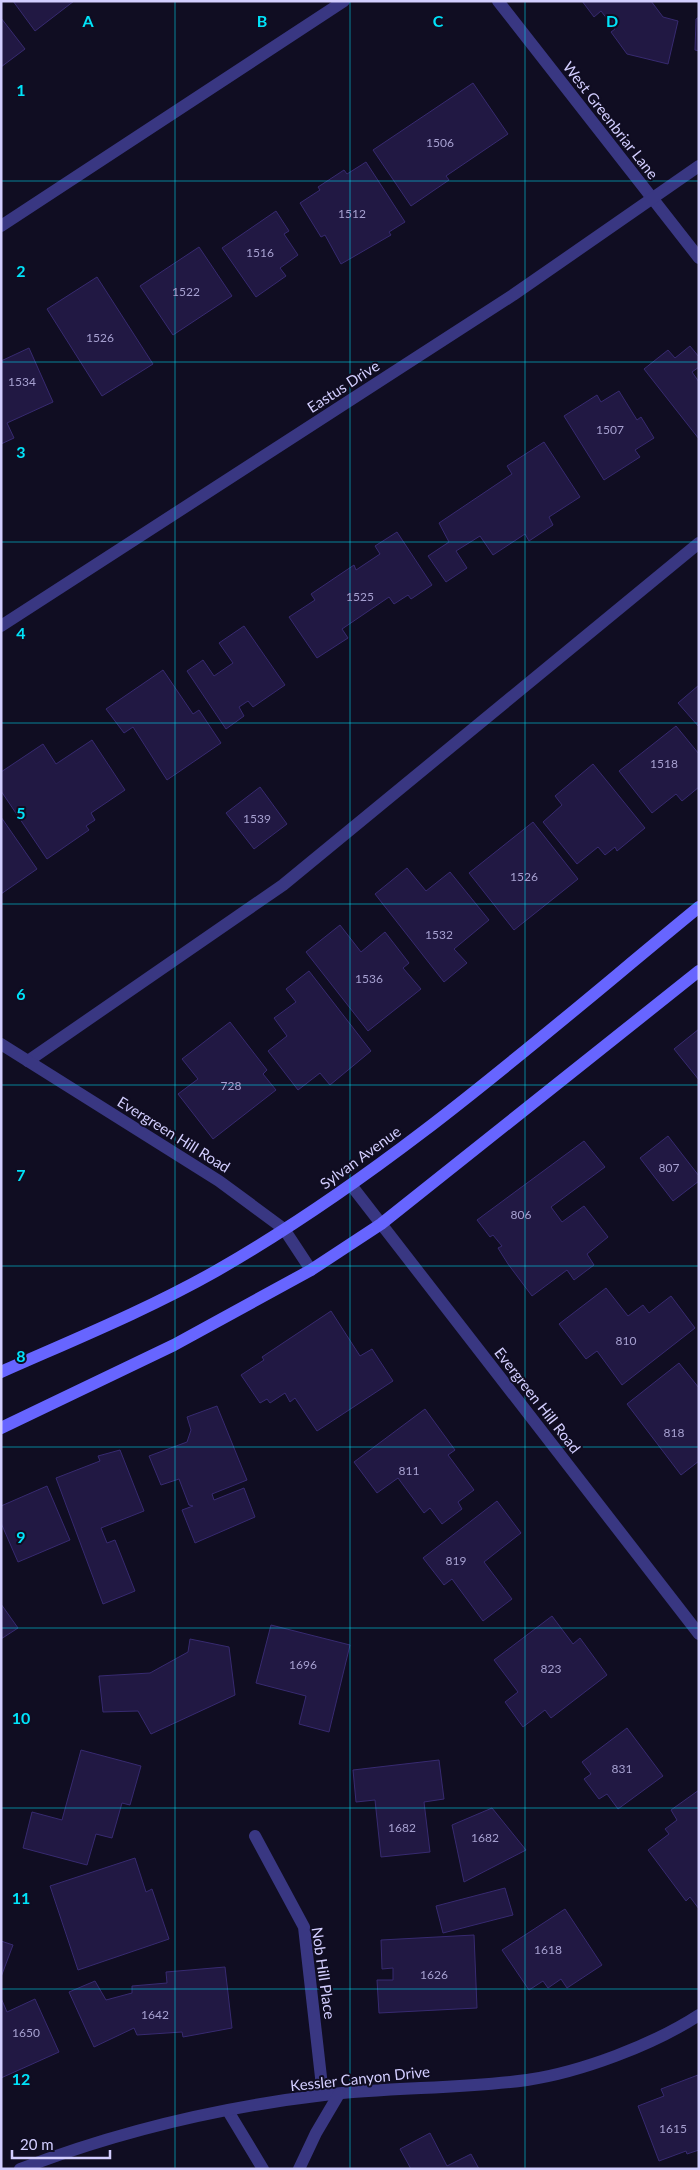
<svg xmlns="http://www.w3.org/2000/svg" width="700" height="2170" font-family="Lato,sans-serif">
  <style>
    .building { fill: #211843; stroke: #372a70 }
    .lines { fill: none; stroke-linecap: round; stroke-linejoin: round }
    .service { stroke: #393782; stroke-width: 12 }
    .minor { stroke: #393782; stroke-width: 12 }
    .secondary { stroke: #6765ff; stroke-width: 12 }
    .grid { fill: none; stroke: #00e3f9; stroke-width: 1; stroke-opacity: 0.55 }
    .labels { text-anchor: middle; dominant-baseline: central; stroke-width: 4; stroke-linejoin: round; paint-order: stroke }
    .number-label { font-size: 12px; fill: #a6a0d0 }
    .street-label { font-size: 15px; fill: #d3ceff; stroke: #100d22 }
    .grid-label { font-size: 16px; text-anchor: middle; font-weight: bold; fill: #00e3f9; stroke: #100d22; stroke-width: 4; stroke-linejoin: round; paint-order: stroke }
  </style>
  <rect width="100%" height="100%" fill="#100d22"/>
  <g class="building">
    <path d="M13,1H74L35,31Z"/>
    <path d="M582,1H651L663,17L678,21L668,64L627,54L611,32L615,29L601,11L594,17Z"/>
    <path d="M699,17V51L695,50L696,19Z"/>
    <path d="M1,18L25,49L1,67Z"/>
    <path d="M473,83L508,134L446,176L449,180L411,206L373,150Z"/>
    <path d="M366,162L405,222L389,232L391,235L341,264L325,235L321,237L300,203L320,190L318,187L344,170L347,174Z"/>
    <path d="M276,211L289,231L284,234L298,255L280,268L286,276L256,297L222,248Z"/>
    <path d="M199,247L232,296L173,335L140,286Z"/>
    <path d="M97,277L153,364L102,396L47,309Z"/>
    <path d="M690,346L699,357V367L692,372L699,382V439L644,369L668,350L675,358Z"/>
    <path d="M29,348L53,402L7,423L14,438L1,444V361Z"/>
    <path d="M619,391L637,420L641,417L654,438L635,450L640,457L604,480L564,416L597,395L601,402Z"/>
    <path d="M544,442L580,497L549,517L553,525L529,541L525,534L493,555L480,536L456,551L467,568L446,582L428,556L449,542L439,523L512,474L507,466Z"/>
    <path d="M397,532L432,585L411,599L408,595L394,604L389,597L342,629L348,638L317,658L289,617L315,600L311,594L354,565L356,570L380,554L375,546Z"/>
    <path d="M244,626L285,685L253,707L248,701L239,707L244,716L226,729L187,671L203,660L214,676L233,663L219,643Z"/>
    <path d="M163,670L193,714L199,710L221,743L167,780L133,727L124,733L106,709Z"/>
    <path d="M699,685V727L678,703Z"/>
    <path d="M676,726L699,754V787L682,801L676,794L652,813L619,771Z"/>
    <path d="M92,740L125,790L91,813L95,820L86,826L89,830L47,859L1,791V772L43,744L56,764Z"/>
    <path d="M593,764L645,828L617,851L615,847L605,855L598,847L577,864L543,822L562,805L555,796Z"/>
    <path d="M260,787L287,824L254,849L226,813Z"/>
    <path d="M1,817L37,869L1,894Z"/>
    <path d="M533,822L578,879L514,930L469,873Z"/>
    <path d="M407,868L426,891L450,872L489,920L454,949L467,963L444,982L375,894Z"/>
    <path d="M340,925L361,952L385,932L409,963L403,968L421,989L368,1031L306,952Z"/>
    <path d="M309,971L371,1051L330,1085L320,1073L298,1090L268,1051L287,1036L274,1018L296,1002L286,989Z"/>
    <path d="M230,1022L267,1070L263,1074L276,1090L213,1139L178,1094L198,1079L182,1059Z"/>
    <path d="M699,1029V1080L674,1049Z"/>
    <path d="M668,1136L699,1176V1181L673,1201L640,1158Z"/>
    <path d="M584,1141L605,1167L551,1207L562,1222L584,1206L608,1237L587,1254L594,1265L574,1280L567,1270L532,1296L508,1264L498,1248L502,1246L493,1235L490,1237L477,1220Z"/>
    <path d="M606,1288L628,1316L643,1305L649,1313L671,1296L695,1328L622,1385L597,1351L586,1359L559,1324Z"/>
    <path d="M331,1311L360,1356L372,1349L393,1381L317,1431L295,1398L290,1402L285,1393L270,1403L267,1399L260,1403L241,1375L264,1360L262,1357Z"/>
    <path d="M679,1363L699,1388V1461L681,1475L627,1404Z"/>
    <path d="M217,1406L247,1480L212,1494L214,1500L244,1488L255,1517L195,1543L182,1510L193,1506L189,1505L179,1479L161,1485L149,1456L187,1442L191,1430L187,1417Z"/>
    <path d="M425,1409L455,1450L448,1455L474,1490L458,1502L462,1509L442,1524L430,1508L424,1513L398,1478L377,1493L354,1462Z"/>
    <path d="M120,1450L144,1511L101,1528L107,1543L115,1540L135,1591L103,1604L56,1478L100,1461L98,1456Z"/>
    <path d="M47,1486L70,1540L18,1562L1,1523V1506Z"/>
    <path d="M497,1501L521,1533L484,1562L512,1599L483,1621L452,1579L444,1585L423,1558Z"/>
    <path d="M1,1604L18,1628L1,1639Z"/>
    <path d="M552,1616L573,1644L580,1638L607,1675L551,1718L545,1710L523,1727L505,1702L518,1692L494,1660Z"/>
    <path d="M271,1625L350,1645L329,1732L299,1724L306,1696L256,1683Z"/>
    <path d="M190,1639L229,1647L235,1695L151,1734L138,1711L103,1712L99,1676L150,1673L188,1652Z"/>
    <path d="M627,1728L663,1776L618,1809L607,1794L599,1799L584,1779L591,1774L582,1762Z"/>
    <path d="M81,1750L141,1766L130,1805L122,1803L112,1838L96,1834L87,1865L23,1848L32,1812L62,1820Z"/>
    <path d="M439,1760L444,1799L424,1802L430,1852L381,1857L375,1800L356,1802L353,1770Z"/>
    <path d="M699,1790V1909L690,1897L686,1901L648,1850L669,1834L665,1829L677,1820L671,1810Z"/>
    <path d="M492,1808L526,1850L464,1882L452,1825Z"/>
    <path d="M135,1858L146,1892L152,1889L169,1939L78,1970L50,1886Z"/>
    <path d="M505,1888L513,1915L443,1933L436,1906Z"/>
    <path d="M565,1909L602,1965L567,1988L561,1979L548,1988L543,1981L529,1990L502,1950Z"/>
    <path d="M474,1935L477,2008L379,2013L377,1980H393V1968L382,1969L381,1940Z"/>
    <path d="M1,1941L13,1945L1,1977Z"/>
    <path d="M225,1967L232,2028L183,2037L182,2032L137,2035L134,2028L94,2047L69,1992L95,1981L106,2000L132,1993V1986L167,1983L166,1972Z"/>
    <path d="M1,1998L7,2012L35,1999L59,2052L1,2078Z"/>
    <path d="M698,2075L699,2150L687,2154L686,2151L659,2161L638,2106L664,2096L661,2089Z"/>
    <path d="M430,2133L447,2166L471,2154L479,2169H411L400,2149Z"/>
  </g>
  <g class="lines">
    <g class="service">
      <path d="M1,226L344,1"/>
      <path d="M28,1061L283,885L699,543"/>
    </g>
    <g class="minor">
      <path d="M498,1L699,258"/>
      <path d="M1,626L513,295L699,166"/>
      <path d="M1,1044L219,1181L284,1229L311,1270"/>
      <path d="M351,1185L699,1634"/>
      <path d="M255,1836L304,1927L323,2095"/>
      <path d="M228,2111L263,2169"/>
      <path d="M20,2169C117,2132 221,2107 324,2095C391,2087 460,2089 527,2080C581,2072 653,2045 699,2015"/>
      <path d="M299,2169L316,2133L339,2094"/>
    </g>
    <g class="secondary">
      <path d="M1,1372C73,1340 147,1310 216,1271C391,1171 544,1034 699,907"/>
      <path d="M1,1428L174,1345L311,1270L381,1224L699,971"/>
    </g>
  </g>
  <path class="grid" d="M175,1V2169M350,1V2169M525,1V2169M1,181H699M1,362H699M1,542H699M1,723H699M1,904H699M1,1085H699M1,1266H699M1,1447H699M1,1628H699M1,1808H699M1,1989H699"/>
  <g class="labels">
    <g class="number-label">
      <text x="440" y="142">1506</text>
      <text x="352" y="213">1512</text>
      <text x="260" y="252">1516</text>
      <text x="186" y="291">1522</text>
      <text x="100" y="337">1526</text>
      <text x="22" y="381">1534</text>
      <text x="610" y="429">1507</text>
      <text x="360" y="596">1525</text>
      <text x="664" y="763">1518</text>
      <text x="257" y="818">1539</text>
      <text x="524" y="876">1526</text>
      <text x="439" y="934">1532</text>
      <text x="369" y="978">1536</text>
      <text x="231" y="1085">728</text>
      <text x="669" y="1167">807</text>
      <text x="521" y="1214">806</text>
      <text x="626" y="1340">810</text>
      <text x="674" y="1432">818</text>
      <text x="409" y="1470">811</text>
      <text x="456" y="1560">819</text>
      <text x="303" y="1664">1696</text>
      <text x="551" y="1668">823</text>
      <text x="622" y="1768">831</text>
      <text x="402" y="1827">1682</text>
      <text x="485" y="1837">1682</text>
      <text x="548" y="1949">1618</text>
      <text x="434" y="1974">1626</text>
      <text x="155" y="2014">1642</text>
      <text x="26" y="2032">1650</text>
      <text x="673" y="2128">1615</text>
    </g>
    <g class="street-label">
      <text transform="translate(611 120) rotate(52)">West Greenbriar Lane</text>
      <text transform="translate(343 386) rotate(-33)">Eastus Drive</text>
      <text transform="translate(174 1134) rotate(32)">Evergreen Hill Road</text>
      <text transform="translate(360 1157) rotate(-36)">Sylvan Avenue</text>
      <text transform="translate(538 1400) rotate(52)">Evergreen Hill Road</text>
      <text transform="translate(324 1973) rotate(82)">Nob Hill Place</text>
      <text transform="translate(360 2078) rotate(-6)">Kessler Canyon Drive</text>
    </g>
  </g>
  <g class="grid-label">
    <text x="88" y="27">A</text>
    <text x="262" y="27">B</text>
    <text x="438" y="27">C</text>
    <text x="612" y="27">D</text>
    <text x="21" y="96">1</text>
    <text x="21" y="277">2</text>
    <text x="21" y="458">3</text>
    <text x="21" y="639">4</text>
    <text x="21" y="819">5</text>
    <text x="21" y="1000">6</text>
    <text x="21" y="1181">7</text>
    <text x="21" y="1362">8</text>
    <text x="21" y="1543">9</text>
    <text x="21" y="1724">10</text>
    <text x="21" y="1904">11</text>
    <text x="21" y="2085">12</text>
  </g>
  <rect width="700" height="2170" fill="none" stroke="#d3ceff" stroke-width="5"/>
  <path d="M12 2150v8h98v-8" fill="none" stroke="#d3ceff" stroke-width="2.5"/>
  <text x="20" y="2150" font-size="15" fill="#d3ceff" stroke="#100d22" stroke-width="4" paint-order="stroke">20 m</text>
</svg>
